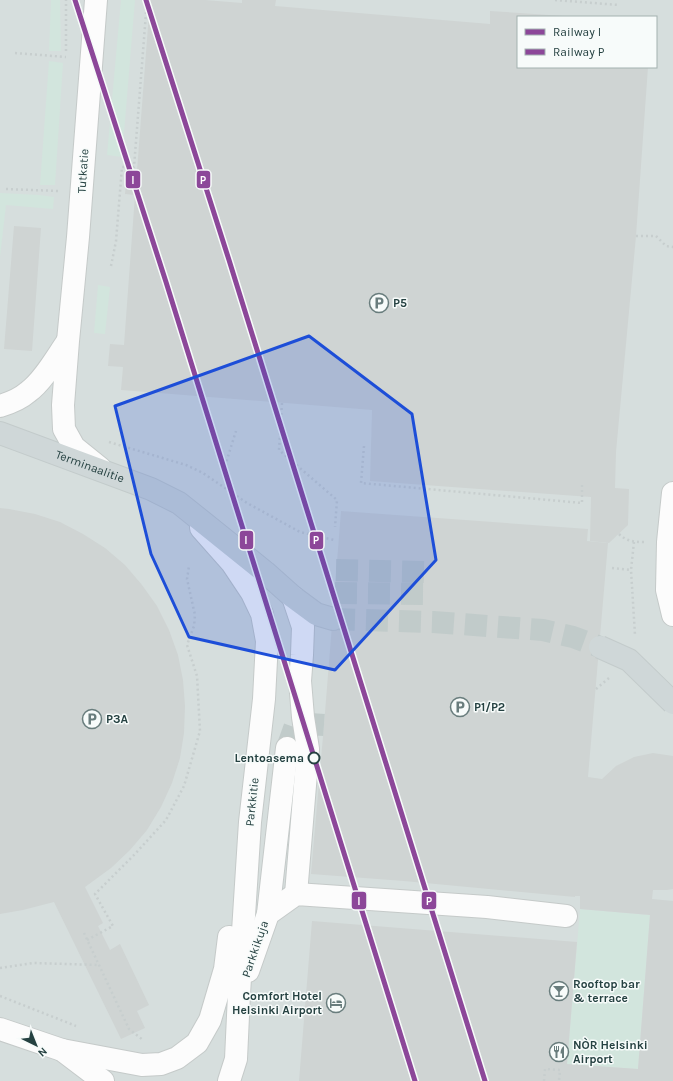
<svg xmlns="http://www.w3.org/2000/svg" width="673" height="1081" font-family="Karla,sans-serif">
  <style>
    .built { fill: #d6dedd; fill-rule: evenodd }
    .green { fill: #d2e5dd }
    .building { fill: #cfd4d3 }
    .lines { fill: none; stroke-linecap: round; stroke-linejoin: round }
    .minor-tunnel { stroke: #c1cbca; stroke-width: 22; stroke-dasharray: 22 11; stroke-linecap: butt }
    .major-tunnel { stroke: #c1cbca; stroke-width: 22; stroke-dasharray: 22 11; stroke-linecap: butt }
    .minor-casing { stroke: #c5cac9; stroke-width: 24 }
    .major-casing { stroke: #c3cbcb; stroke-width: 24 }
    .path { stroke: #c7cece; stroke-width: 2.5; stroke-dasharray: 2 3; stroke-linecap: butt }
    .minor { stroke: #fcfcfc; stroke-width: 22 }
    .major { stroke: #cfd7d8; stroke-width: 22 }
    .major-bridge-casing { stroke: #c3cbcb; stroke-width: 24; stroke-linecap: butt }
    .major-bridge { stroke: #cfd7d8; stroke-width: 22 }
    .rail-1-casing { stroke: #f7fbfa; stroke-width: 8 }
    .rail-2-casing { stroke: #f7fbfa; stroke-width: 8 }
    .rail-1 { stroke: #8c4799; stroke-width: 5 }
    .rail-2 { stroke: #8c4799; stroke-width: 5 }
    .marked { fill: #1d4ed8; fill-opacity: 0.2; stroke: #1d4ed8; stroke-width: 3; stroke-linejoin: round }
    .stop-dot { fill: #f7fbfa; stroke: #254141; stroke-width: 2 }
    .labels { text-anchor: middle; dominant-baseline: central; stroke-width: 3; stroke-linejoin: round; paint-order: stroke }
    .street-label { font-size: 12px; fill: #254141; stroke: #f7fbfa }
    .poi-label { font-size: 12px; font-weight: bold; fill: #254141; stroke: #f7fbfa; text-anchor: start }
    .stop-label { font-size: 12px; font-weight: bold; fill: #254141; stroke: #f7fbfa; text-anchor: end }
    .line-badge { stroke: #f7fbfa; stroke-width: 1.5 }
    .badge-label { font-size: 11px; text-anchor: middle; font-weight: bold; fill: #fff }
  </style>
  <rect width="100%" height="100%" fill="#e8edec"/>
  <path class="built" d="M0,0H673V1081H0ZM518,17H656V67H518Z"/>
  <g class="green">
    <path d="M51,0H60L61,51H49Z"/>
    <path d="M121,0H135L122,157L107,155Z"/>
    <path d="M49,61L63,63L55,185H40Z"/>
    <path d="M0,193L39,195L54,197L53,209L6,205L0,257Z"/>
    <path d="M98,285L110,287L105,334L94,333Z"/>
    <path d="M580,909L650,915L638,1069L567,1064Z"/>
  </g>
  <g class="building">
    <path d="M150,0H205L242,3V0H276L275,6L490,24V11L564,16V17H518V67H648L636,236L616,452L615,488L629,489L628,525L609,543L590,541L591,497L370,481L372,410L121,390L123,367L108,366L110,344L124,345L135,195L125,194L127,170L137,171Z"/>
    <path d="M14,226L41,228L32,351L4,349Z"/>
    <path d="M0,508L9,509L35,514L60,522L83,534L105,548L125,565L142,585L157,606L169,630L178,655L183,680L185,706L184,733L180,758L172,783L161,807L147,830L130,850L111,868L85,887L103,923L98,926L110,950L120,944L149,1005L137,1011L145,1028L121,1039L54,902L23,910L0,914Z"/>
    <path d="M341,511L588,529L587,541L608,543L588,777L602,779L616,766L634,757L653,753L673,756V889L667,890H653L652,899L673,901V1081H299L312,921L577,942L567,1064L638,1069L650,915L580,909V896H575V897L404,881L311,874L324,725Z"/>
  </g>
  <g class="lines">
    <g class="minor-tunnel">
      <path d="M336,570L427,572"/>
      <path d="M335,593L426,594"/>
      <path d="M287,748L296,723L324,725"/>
    </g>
    <path class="major-tunnel" d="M333,619L433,622L543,630L573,637L600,647"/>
    <g class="minor-casing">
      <g id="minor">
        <path d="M96,0L78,237L68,341L63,405L64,429L74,447L100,468"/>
        <path d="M0,406C10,403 20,399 28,392C43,381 56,358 67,342"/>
        <path d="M673,493L668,542L667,590L673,615"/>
        <path d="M201,528L232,563L252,593L262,614L267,641L264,699L250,822L239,994L236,1059L229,1081"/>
        <path d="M293,597L303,627L302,655L300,681L303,717L308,749L296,894"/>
        <path d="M268,914L287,748"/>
        <path d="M248,971L268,914L296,894L487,907L566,916"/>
        <path d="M0,1029L62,1050L103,1081"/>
        <path d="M62,1050L142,1065L161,1064L177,1058L197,1043L210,1020L225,969L229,937"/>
      </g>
    </g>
    <g class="major-casing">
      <g id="major">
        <path id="s1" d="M0,433L151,489L179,503L265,572L293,597L316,614L333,619"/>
      </g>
    </g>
    <g class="path">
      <path d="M555,0L619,5"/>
      <path d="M66,51V0"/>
      <path d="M15,53L66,57"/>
      <path d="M6,189L58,191"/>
      <path d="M636,236H656L666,246L673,247"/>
      <path d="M111,266L116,241L122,167H134L147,0"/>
      <path d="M282,403L279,450L337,500L335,527"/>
      <path d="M109,442L186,465L203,473L247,503L300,532L334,540"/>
      <path d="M364,446L361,483L582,503V484"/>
      <path d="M225,466L236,431"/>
      <path d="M619,534C626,541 634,542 644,542"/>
      <path d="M634,542L631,570L635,635"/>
      <path d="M612,568L631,570"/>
      <path d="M596,689L609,678"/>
      <path d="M84,933L129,1029L143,1040"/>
      <path d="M87,940L113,926L95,894L135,854L166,820L184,786L200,731L197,676L187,645L194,626L195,615L187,579L189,566"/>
      <path d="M0,968L33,963L99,965"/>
      <path d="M0,996L76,1026"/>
      <path d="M544,1081L545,1069L560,1070L559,1081"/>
    </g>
    <use href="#minor" class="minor"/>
    <use href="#major" class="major"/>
    <g class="major-bridge-casing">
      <path id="major-bridge" d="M600,647L629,660L673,703"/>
    </g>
    <use href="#major-bridge" class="major-bridge"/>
    <g class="rail-1-casing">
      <path id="rail-1" d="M75,0L166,282L415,1081"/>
    </g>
    <g class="rail-2-casing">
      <path id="rail-2" d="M146,0L229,260L485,1081"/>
    </g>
    <use href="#rail-1" class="rail-1"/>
    <use href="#rail-2" class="rail-2"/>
  </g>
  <path class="marked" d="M309,336L412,414L436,560L335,670L189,637L151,554L115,406Z"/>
  <defs>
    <g id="parking-ring" transform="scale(1)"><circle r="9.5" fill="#f7fbfa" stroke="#697d7d" stroke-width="1.5"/><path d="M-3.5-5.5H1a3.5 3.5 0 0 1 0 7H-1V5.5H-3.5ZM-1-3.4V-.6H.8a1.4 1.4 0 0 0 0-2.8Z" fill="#697d7d"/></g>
    <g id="bar-ring" transform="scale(1)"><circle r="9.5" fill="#f7fbfa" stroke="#697d7d" stroke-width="1.5"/><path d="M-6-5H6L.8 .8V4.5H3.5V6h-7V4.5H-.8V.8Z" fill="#697d7d"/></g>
    <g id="hotel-ring" transform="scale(1)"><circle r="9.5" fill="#f7fbfa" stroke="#697d7d" stroke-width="1.5"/><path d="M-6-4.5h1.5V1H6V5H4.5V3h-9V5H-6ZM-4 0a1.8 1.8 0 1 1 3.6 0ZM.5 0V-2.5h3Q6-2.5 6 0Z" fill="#697d7d"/></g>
    <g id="restaurant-ring" transform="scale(1)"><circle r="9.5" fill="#f7fbfa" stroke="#697d7d" stroke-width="1.5"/><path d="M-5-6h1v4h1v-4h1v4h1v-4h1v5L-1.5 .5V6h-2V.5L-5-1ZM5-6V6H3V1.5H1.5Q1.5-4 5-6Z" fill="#697d7d"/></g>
  </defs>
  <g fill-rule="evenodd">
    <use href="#parking-ring" x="379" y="303"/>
    <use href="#parking-ring" x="460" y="707"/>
    <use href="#parking-ring" x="92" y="719"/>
    <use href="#bar-ring" x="559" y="991"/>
    <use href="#hotel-ring" x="336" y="1003"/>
    <use href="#restaurant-ring" x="559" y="1052"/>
  </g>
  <circle class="stop-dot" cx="314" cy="758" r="5.5"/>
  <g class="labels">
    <g class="street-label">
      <text transform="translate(83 171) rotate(-86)">Tutkatie</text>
      <text stroke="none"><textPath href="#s1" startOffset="96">Terminaalitie</textPath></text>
      <text transform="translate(252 802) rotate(-84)">Parkkitie</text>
      <text transform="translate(255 949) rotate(-71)">Parkkikuja</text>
    </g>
    <g class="poi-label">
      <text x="393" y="303">P5</text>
      <text x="474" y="707">P1/P2</text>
      <text x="106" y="719">P3A</text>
      <text x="573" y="984">Rooftop bar<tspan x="573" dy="14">&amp; terrace</tspan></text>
      <text x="322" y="996" text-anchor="end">Comfort Hotel<tspan x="322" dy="14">Helsinki Airport</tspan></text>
      <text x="573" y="1045">NÒR Helsinki<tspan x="573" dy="14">Airport</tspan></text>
    </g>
    <g class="stop-label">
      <text x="304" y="758">Lentoasema</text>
    </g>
  </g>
  <g class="line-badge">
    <rect x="125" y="170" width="16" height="19" rx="4" fill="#8c4799"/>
    <rect x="196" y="170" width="15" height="19" rx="4" fill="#8c4799"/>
    <rect x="239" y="530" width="15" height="20" rx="4" fill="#8c4799"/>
    <rect x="309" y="531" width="15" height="19" rx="4" fill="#8c4799"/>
    <rect x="351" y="891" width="16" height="19" rx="4" fill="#8c4799"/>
    <rect x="421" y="891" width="16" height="19" rx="4" fill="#8c4799"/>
  </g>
  <g class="badge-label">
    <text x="133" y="184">I</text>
    <text x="203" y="184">P</text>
    <text x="246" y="544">I</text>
    <text x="316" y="544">P</text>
    <text x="359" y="905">I</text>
    <text x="429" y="905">P</text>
  </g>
  <rect x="517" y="16" width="140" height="52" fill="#f7fbfa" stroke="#a3b1b0"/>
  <rect x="525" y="29" width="20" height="6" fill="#8c4799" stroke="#a3b1b0"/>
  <text x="553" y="36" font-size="12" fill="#254141">Railway I</text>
  <rect x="525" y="49" width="20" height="6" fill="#8c4799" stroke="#a3b1b0"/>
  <text x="553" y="56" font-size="12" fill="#254141">Railway P</text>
  <g transform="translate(36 1045) rotate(137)" stroke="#f7fbfa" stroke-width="3" paint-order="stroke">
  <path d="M0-3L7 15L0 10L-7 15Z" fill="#254141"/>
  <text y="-6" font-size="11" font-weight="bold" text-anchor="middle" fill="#254141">N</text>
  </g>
</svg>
